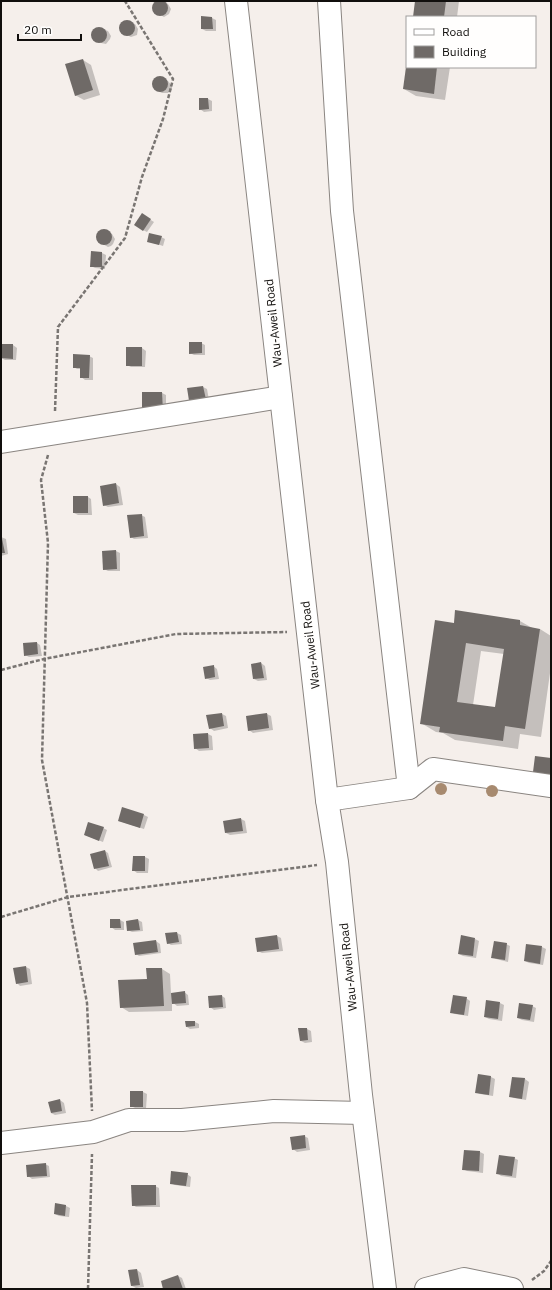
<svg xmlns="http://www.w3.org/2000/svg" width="552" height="1290" font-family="'IBM Plex Sans',sans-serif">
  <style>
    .shadow { fill: #0003; fill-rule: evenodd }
    .building { fill: #6f6a67; fill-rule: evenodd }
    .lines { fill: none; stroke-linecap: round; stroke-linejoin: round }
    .minor-casing { stroke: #8a8581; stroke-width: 24 }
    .major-casing { stroke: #8a8581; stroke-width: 24 }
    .path { stroke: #797572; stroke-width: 2.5; stroke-dasharray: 4 2; stroke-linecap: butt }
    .minor { stroke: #fff; stroke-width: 22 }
    .major { stroke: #fff; stroke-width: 22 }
    .tree { fill: #a78a6f }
    .labels { text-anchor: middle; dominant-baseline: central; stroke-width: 3.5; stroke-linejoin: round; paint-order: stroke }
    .street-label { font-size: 12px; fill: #110f0d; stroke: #fffefd }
  </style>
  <rect width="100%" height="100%" fill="#f5efeb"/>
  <g class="shadow">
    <path d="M157,1H164L168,4L171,9L169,14L164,17L155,12L153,8L154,3Z"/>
    <path d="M416,1H459L457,17H414Z"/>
    <path d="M202,17L212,18L216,20V31H206L202,29Z"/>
    <path d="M126,21L135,24L138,29L137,35L131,37L122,33L120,28L121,24Z"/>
    <path d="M98,28L103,29L108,31L111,36L110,39L106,44L101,43L93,38V31Z"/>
    <path d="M83,60L91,65L100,95L84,100L75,95Z"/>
    <path d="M407,65V67H450L445,100L416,96L404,89Z"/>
    <path d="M159,78L168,81L172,86V89L168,93H162L158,91L153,85L154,80Z"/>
    <path d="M208,99L212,101V111L204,112L200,109Z"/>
    <path d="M146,217L154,222L147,232L143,230Z"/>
    <path d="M102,230L112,234L115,239L113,244L111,246L108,247L99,242L97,238L98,233Z"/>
    <path d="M161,237L165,239L163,246L148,241Z"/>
    <path d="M92,252L102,253L106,255L105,269L95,268L91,266Z"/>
    <path d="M201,343L205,345V355H194L190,353Z"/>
    <path d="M13,345L17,348L16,360H5L1,358Z"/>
    <path d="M142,348L146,351L145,367H131L127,365Z"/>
    <path d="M89,356L93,358V380H85L81,377V369H77L74,367Z"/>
    <path d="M203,387L207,389L210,406L188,389Z"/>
    <path d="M143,393H162L166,395V414Z"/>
    <path d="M116,484L120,487L123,505L108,507L104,505Z"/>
    <path d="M88,497L91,499L92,515H78L74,513Z"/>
    <path d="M141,515L145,517L148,538L134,539L131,537Z"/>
    <path d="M1,537L6,539L8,554L1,556Z"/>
    <path d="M116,551L120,553V571H108L104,569Z"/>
    <path d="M456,611L520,621L534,629H540L551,636V666L541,737L520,734L518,749L455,740L443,733L436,732L421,723L454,624ZM481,651L504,654L496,708L473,705Z"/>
    <path d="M37,643L40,645L42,656L29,657L25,655Z"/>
    <path d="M261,663L265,666L267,680L258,681L254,679Z"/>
    <path d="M213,666L217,669L219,679L210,680L206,678Z"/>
    <path d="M222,714L226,716L228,728L214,731L210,728Z"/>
    <path d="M267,714L271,716L273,730L253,733L249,730Z"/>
    <path d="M208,734L212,736L213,750L199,751L195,748Z"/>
    <path d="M144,815L148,817L144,829L119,821Z"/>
    <path d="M241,819L245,821L247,833L230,835L226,833Z"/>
    <path d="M103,828L107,830L103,842L85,835Z"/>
    <path d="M105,851L108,853L112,867L98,871L95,868Z"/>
    <path d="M145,857L149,859L148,873H137L133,870Z"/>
    <path d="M120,920L124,922V930H115L111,927Z"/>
    <path d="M138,920L142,922L143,931L132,932L128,930L127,921Z"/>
    <path d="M177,933L181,935L182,944L171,945L168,943Z"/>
    <path d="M277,936L281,938L283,951L262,953L258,951Z"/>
    <path d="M475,939L479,941L476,958L463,956L459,954Z"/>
    <path d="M156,941L160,944L161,953L139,956L136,954Z"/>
    <path d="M506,944L510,946L508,962L496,959L493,957Z"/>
    <path d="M542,947L546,949L543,965L529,963L525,961Z"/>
    <path d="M26,967L30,969L32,984L20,986L17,983Z"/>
    <path d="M147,969H162L170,974L171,994L184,992L188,995L189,1005L177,1006L172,1002V1011L129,1012L121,1007L148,980Z"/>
    <path d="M222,996L225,998L226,1008L214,1010L210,1007Z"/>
    <path d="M466,998L470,1001L468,1016L455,1014L451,1012Z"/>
    <path d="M487,1001L500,1003L504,1005L502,1021L489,1019L485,1017Z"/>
    <path d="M532,1006L536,1008L534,1022L522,1020L518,1018Z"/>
    <path d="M195,1022L199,1024V1028L190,1029L187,1027Z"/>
    <path d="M299,1029H307L311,1031L312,1042L305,1043L301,1041Z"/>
    <path d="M478,1075L491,1077L495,1079L493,1096L480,1094L476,1092Z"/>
    <path d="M513,1078L525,1079L529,1082L526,1100L514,1098L510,1096Z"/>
    <path d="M143,1092L147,1094L146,1109L135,1108L131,1106Z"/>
    <path d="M60,1100L64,1103L66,1113L55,1115L51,1113Z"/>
    <path d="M304,1136L308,1138L310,1150L297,1152L293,1149Z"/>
    <path d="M465,1151L480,1152L484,1154L483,1173L467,1171L463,1169Z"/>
    <path d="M514,1158L518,1160L516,1178L501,1176L497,1173Z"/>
    <path d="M45,1164L49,1166L50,1177L32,1179L28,1176Z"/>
    <path d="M187,1174L191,1177L190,1187L175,1185L171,1183Z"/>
    <path d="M155,1186L159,1188L160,1207H136L133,1205Z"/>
    <path d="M56,1204L66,1206L70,1208L69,1217L59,1216L55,1214Z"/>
    <path d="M137,1270L141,1273L144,1287L136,1288L132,1286L129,1271Z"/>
    <path d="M178,1276L182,1278L186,1289H164Z"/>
  </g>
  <g class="building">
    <circle cx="160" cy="8" r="8"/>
    <path d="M415,1H446L444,17H413Z"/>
    <path d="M201,16L212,17L213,29H201Z"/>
    <circle cx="127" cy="28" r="8"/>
    <circle cx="99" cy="35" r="8"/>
    <path d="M83,59L93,90L75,96L65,64Z"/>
    <path d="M406,67H437L434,94L403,89Z"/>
    <circle cx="160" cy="84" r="8"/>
    <path d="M199,98H208L209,109L199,110Z"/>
    <path d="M142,213L151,219L143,231L134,225Z"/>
    <circle cx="104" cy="237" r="8"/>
    <path d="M149,233L162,236L159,245L147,242Z"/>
    <path d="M91,251L102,252V267H90Z"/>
    <path d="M189,342H202V353L189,354Z"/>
    <path d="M1,344H13V359L1,358Z"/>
    <rect x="126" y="347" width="16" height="19"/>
    <path d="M73,354L90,355L89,378H80V368H73Z"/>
    <path d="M203,386L207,404L190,407L187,388Z"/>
    <path d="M142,392H162L163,412H142Z"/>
    <path d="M116,483L119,503L103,506L100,486Z"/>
    <rect x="73" y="496" width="15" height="17"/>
    <path d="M142,514L144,536L130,538L127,515Z"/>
    <path d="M1,534L5,553H1Z"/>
    <path d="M116,550L117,569L103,570L102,551Z"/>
    <path d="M455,610L520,620V625L540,629L525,729L505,726L503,741L439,732L440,727L420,724L435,620L454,623ZM466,643L504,649L495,707L457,702Z"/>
    <path d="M37,642L38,654L24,656L23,643Z"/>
    <path d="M261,662L264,678L253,679L251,664Z"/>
    <path d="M214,665L215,677L205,679L203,667Z"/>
    <path d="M222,713L224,726L209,729L206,715Z"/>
    <path d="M267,713L269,728L248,731L246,716Z"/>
    <path d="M208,733L209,748L194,749L193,734Z"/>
    <path d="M535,756L551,758V775L533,772Z"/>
    <path d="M122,807L144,814L140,828L118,821Z"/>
    <path d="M241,818L243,831L225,833L223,821Z"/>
    <path d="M88,822L104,827L99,841L84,835Z"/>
    <path d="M105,850L109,866L94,869L90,854Z"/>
    <path d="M133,856H145V871H132Z"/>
    <path d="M110,919H120L121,928H110Z"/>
    <path d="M138,919L140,930L127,931L126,921Z"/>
    <path d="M177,932L179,942L167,944L165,933Z"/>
    <path d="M277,935L279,949L257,952L255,938Z"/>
    <path d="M461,935L475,938L473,956L458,954Z"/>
    <path d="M156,940L158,952L135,955L133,943Z"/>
    <path d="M494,941L507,943L505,960L491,958Z"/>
    <path d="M526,944L542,946L540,964L524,961Z"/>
    <path d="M26,966L28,982L16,984L13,968Z"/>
    <path d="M146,968H162L164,1006L120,1008L118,980L147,979Z"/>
    <path d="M185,991L186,1003L172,1004L171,993Z"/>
    <path d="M222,995L223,1007L209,1008L208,996Z"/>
    <path d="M453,995L467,997L464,1015L450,1013Z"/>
    <path d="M486,1000L500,1002L498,1019L484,1017Z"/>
    <path d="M519,1003L533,1005L530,1020L517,1018Z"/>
    <path d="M185,1021H195V1026L186,1027Z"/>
    <path d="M298,1028H307L308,1040L300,1041Z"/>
    <path d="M478,1074L491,1076L489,1095L475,1093Z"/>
    <path d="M512,1077L525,1078L522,1099L509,1097Z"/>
    <rect x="130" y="1091" width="13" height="16"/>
    <path d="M60,1099L62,1111L51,1113L48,1102Z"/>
    <path d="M305,1135L306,1148L292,1150L290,1137Z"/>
    <path d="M464,1150L480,1151L479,1171L462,1170Z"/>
    <path d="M499,1155L515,1157L512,1176L496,1174Z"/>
    <path d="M46,1163L47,1176L27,1177L26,1165Z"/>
    <path d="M171,1171L188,1173L186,1186L170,1184Z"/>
    <path d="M131,1185H156V1205L132,1206Z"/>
    <path d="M55,1203L66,1205L65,1216L54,1214Z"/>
    <path d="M137,1269L140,1285L131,1286L128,1270Z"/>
    <path d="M178,1275L183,1289H163L161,1281Z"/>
  </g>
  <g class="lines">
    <g class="minor-casing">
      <g id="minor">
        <path d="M329,1L342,211L409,788"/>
        <path d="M1,442L281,397"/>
        <path d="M327,800L409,788L433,769L551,786"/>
        <path d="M1,1143L93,1132L129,1120H182L274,1111L363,1113"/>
        <path d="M426,1289L464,1279L512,1289"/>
      </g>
    </g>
    <g class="major-casing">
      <path id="major" d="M236,1L327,800L337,862L361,1095L385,1289"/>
    </g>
    <g class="path">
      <path d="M55,411L58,327L125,238L142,177L163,119L173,79L125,1"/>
      <path d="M48,455L41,480L48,543L42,760L87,1003L92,1111"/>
      <path d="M1,670L44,659L176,634L287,632"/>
      <path d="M1,917L68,897L317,865"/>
      <path d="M532,1280L544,1271L551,1261"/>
      <path d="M88,1289L92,1154"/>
    </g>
    <use href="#minor" class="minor"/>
    <use href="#major" class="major"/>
  </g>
  <g class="tree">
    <circle cx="441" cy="789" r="6"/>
    <circle cx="492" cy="791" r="6"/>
  </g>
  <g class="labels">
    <g class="street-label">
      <text transform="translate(273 323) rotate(-96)">Wau-Aweil Road</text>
      <text transform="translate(310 645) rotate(-97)">Wau-Aweil Road</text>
      <text transform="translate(348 967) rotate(-96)">Wau-Aweil Road</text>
    </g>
  </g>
  <rect width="552" height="1290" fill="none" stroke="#110f0d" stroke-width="4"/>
  <rect x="406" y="16" width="130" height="52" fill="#fffefd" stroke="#a09e9d"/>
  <rect x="414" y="29" width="20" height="6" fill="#ffffff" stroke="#a09e9d"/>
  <text x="442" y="36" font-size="12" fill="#110f0d">Road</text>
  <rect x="414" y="46" width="20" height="12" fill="#6f6a67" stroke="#a09e9d"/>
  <text x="442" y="56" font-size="12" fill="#110f0d">Building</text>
  <path d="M18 34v6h63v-6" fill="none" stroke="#110f0d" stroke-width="2"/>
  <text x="24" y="34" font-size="12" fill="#110f0d" stroke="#fffefd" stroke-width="3" paint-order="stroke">20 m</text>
</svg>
